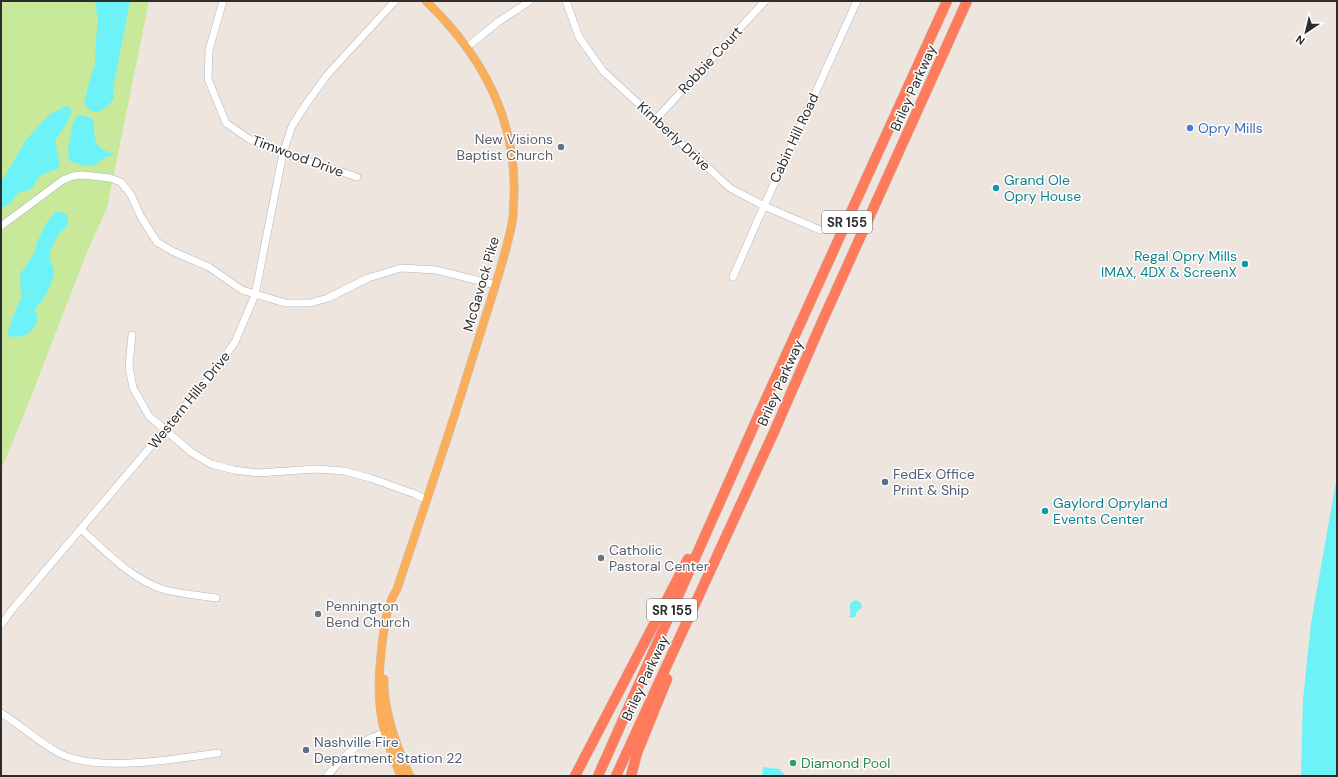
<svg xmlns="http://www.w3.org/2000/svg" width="1338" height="777" font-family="'DM Sans',sans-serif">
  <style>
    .green { fill: #c7e999 }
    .water { fill: #6df3f7 }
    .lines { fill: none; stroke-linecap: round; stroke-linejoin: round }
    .minor-casing { stroke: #afb6bd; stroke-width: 8 }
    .major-casing { stroke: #c4c4c4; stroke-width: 9 }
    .highway-casing { stroke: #c4c4c4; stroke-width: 11 }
    .minor { stroke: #fff; stroke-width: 7 }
    .major { stroke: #faae5a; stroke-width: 8 }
    .highway { stroke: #ff7b5b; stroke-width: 10 }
    .shop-dot { fill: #3f7fe0; stroke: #fff; stroke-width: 1.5 }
    .worship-dot { fill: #6b7280; stroke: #fff; stroke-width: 1.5 }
    .culture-dot { fill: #0f9aa8; stroke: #fff; stroke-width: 1.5 }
    .service-dot { fill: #5c6f8a; stroke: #fff; stroke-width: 1.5 }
    .leisure-dot { fill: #2e9e5b; stroke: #fff; stroke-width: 1.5 }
    .labels { text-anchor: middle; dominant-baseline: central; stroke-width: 3; stroke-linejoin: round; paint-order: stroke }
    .shield { fill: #fff; stroke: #6c6c6c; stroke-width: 1 }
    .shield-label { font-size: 13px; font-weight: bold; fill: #2d2d2d }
    .street-label { font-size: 14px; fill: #2d2d2d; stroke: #fff }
    .shop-label { font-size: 14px; fill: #366cbe; stroke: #fff; text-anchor: start }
    .worship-label { font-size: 14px; fill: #5b616d; stroke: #fff; text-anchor: start }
    .culture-label { font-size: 14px; fill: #0d838f; stroke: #fff; text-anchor: start }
    .service-label { font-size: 14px; fill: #4e5e75; stroke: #fff; text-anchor: start }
    .leisure-label { font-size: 14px; fill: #27864d; stroke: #fff; text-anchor: start }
  </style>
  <rect width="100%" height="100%" fill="#efe5df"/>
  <path class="green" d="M1,1H149L107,208L87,252L27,407L1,470Z"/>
  <g class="water">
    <path d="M95,1H130L113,89L114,99C105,109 95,120 84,103L90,79L95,64L96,38L98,22Z"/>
    <path d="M66,106L71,109C72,121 60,131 55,141L60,164L57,169L40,176L36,181L34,186L29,190L20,192L16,195L11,203L1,208V182L12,164L25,141L50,114Z"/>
    <path d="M82,115L91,118L94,121C94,131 93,144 104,150C107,152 110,152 113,154L112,156L105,157L95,165L86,166L72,162L69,160L68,148L73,123L77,116Z"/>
    <path d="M55,212C60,211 63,212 67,215C71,226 64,228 58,235C55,240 50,249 50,255C49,262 54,266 54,272C53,282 47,293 42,301C40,303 37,306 36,308C35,311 37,314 37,317C37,333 22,339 8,336V332L12,319L21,298L20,275L36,250V245L45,225Z"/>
    <path d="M1337,476V776H1301L1303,699L1311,623Z"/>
    <path d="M856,600L861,603L862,607L856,613V617L850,618L849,617L851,614C849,607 848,602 856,600Z"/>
    <path d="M763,767L779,769L784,774L783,776H762Z"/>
  </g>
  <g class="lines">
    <g class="minor-casing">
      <g id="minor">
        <path d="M223,1L209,50L208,79L226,123L249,139L283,153L357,177"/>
        <path d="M566,1L579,37L603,71L730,188L764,206L820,230"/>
        <path d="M467,47L498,22L530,1"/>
        <path d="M656,119L765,1"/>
        <path d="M1,226L63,180L73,176L82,175L110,178L121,182L131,195L141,217L157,242L172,251L209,267L242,290L285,303H310L328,298L368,278L401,268L436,270L496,285"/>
        <path d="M733,277L764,206L857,1"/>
        <path d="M132,335L129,366L133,388L149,416L191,452L211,464L234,470L258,473L316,469L344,471L370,478L415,494L427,500"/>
        <path d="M81,529C105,551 130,578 162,589C179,594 198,595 216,598"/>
        <path d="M1,625L11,611L214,372L235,342L255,295L283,153L292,126L306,104L328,74L395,1"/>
        <path d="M1,713C21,725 38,742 59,753C96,773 177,759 218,753"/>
        <path d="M327,776C344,755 362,738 389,732"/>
      </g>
    </g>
    <g class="major-casing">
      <g id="major">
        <path d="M384,679C383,709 397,749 410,776"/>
        <path d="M401,776C395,762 389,748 385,733C376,702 379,668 383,636C385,626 386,615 389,606C391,600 394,594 397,589C422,514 448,438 471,363C482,327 494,292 504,256C507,245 510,234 512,223C514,214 513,205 514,197C517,118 481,54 426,1"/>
      </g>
    </g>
    <g class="highway-casing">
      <g id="highway">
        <path d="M575,776L688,559"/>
        <path d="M598,776L756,421L947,1"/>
        <path d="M616,776L774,432L821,324L967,1"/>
        <path d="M631,776L637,753L667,679"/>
      </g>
    </g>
    <use href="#minor" class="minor"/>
    <use href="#major" class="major"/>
    <use href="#highway" class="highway"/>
  </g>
  <circle class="shop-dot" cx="1190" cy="128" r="4"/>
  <g class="worship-dot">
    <circle cx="561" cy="147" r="4"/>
    <circle cx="601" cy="558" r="4"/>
    <circle cx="318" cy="614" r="4"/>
  </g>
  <g class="culture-dot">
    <circle cx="996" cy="188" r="4"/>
    <circle cx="1245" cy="264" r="4"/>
    <circle cx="1045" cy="511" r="4"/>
  </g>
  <g class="service-dot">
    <circle cx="885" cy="482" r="4"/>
    <circle cx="306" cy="750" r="4"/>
  </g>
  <circle class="leisure-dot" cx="793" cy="763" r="4"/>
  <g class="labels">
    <g class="shield">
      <rect x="822" y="211" width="50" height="22" rx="3"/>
      <rect x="647" y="599" width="50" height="22" rx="3"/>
    </g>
    <g class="shield-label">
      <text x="847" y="222">SR 155</text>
      <text x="672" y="610">SR 155</text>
    </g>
    <g class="street-label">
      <text transform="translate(710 60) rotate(-47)">Robbie Court</text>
      <text transform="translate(913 88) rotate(-66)">Briley Parkway</text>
      <text transform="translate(674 136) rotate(43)">Kimberly Drive</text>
      <text transform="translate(794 138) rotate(-65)">Cabin Hill Road</text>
      <text transform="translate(298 156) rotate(20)">Timwood Drive</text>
      <text transform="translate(481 284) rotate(-74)">McGavock Pike</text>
      <text transform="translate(780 383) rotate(-66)">Briley Parkway</text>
      <text transform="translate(189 400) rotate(-51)">Western Hills Drive</text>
      <text transform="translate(645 678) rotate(-65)">Briley Parkway</text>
    </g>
    <g class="shop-label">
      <text x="1198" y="128">Opry Mills</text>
    </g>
    <g class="worship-label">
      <text x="553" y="139" text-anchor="end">New Visions<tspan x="553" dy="16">Baptist Church</tspan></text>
      <text x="609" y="550">Catholic<tspan x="609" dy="16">Pastoral Center</tspan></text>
      <text x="326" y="606">Pennington<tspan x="326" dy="16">Bend Church</tspan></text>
    </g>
    <g class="culture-label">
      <text x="1004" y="180">Grand Ole<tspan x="1004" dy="16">Opry House</tspan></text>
      <text x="1237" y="256" text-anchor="end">Regal Opry Mills<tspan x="1237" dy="16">IMAX, 4DX &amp; ScreenX</tspan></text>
      <text x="1053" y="503">Gaylord Opryland<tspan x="1053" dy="16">Events Center</tspan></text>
    </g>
    <g class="service-label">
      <text x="893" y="474">FedEx Office<tspan x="893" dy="16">Print &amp; Ship</tspan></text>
      <text x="314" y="742">Nashville Fire<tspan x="314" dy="16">Department Station 22</tspan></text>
    </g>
    <g class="leisure-label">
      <text x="801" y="763">Diamond Pool</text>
    </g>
  </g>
  <rect width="1338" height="777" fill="none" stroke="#2d2d2d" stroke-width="4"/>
  <g transform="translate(1306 32) rotate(215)" stroke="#ffffff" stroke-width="3" paint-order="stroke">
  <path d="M0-3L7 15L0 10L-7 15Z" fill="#2d2d2d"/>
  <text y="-6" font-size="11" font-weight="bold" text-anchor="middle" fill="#2d2d2d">N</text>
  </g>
</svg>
